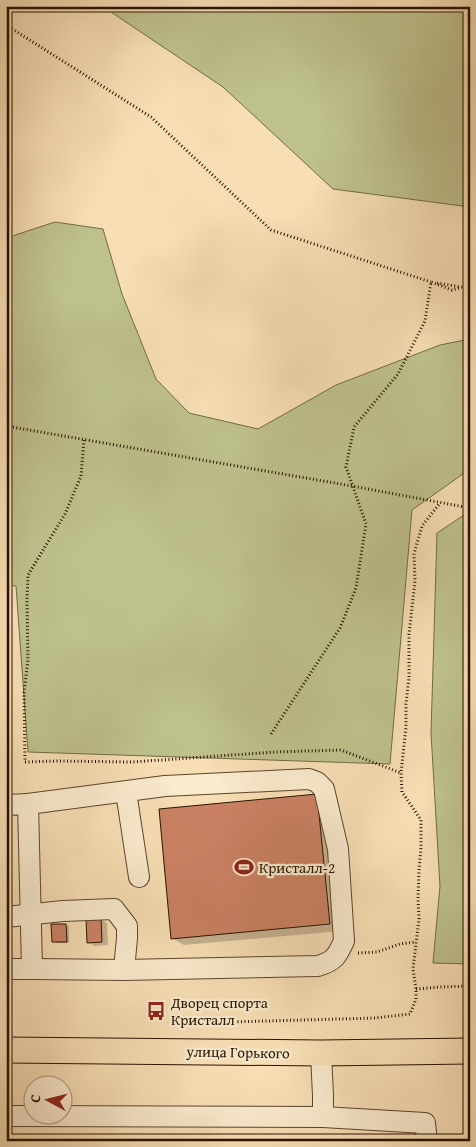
<svg xmlns="http://www.w3.org/2000/svg" width="476" height="1147" font-family="'Gentium Book Plus',serif">
  <style>
    .green { fill: #bec18c; stroke: #726a46 }
    .shadow { fill: #0003 }
    .building { fill: #ca8163; stroke: #271201 }
    .lines { fill: none; stroke-linecap: round; stroke-linejoin: round }
    .minor-casing { stroke: #5b452e; stroke-width: 22 }
    .major-casing { stroke: #271201; stroke-width: 27 }
    .path { stroke: #271201; stroke-width: 3; stroke-dasharray: 1 2.5; stroke-linecap: butt }
    .minor { stroke: #faeace; stroke-width: 20 }
    .major { stroke: #f7deb4; stroke-width: 25 }
    .labels { text-anchor: middle; dominant-baseline: central; stroke-width: 4.5; stroke-linejoin: round; paint-order: stroke }
    .poi-label { font-size: 15px; fill: #271201; stroke: #faeace; text-anchor: start }
    .street-label { font-size: 15px; fill: #271201; stroke: #faeace }
  </style>
  <rect width="100%" height="100%" fill="#f7deb4"/>
  <filter id="stains"><feTurbulence type="fractalNoise" baseFrequency=".004" numOctaves="4"/><feColorMatrix values="0 0 0 0 .2 0 0 0 0 .09 0 0 0 0 .02 0 0 0 .5 -.17"/></filter>
  <radialGradient id="worn" r=".72"><stop offset=".6" stop-color="#630" stop-opacity="0"/><stop offset="1" stop-color="#630" stop-opacity=".3"/></radialGradient>
  <g class="green">
    <path d="M102,6H470V207L333,189L223,87Z"/>
    <path d="M55,222L103,229L122,294L156,379L189,413L258,429L336,385L440,345L470,339V469L412,510L390,764L28,752L16,586L6,585V238Z"/>
    <path d="M470,511V964L433,963L440,886L431,733L437,533Z"/>
  </g>
  <g class="shadow">
    <path d="M329,802L341,931L184,945L172,938L161,810Z"/>
    <path d="M101,920L107,923L108,945L95,946L88,942Z"/>
    <path d="M52,925H66L69,926V943H56L53,941Z"/>
  </g>
  <g class="building">
    <path d="M317,794L330,924L171,939L159,809Z"/>
    <path d="M101,918L102,942L87,943L86,919Z"/>
    <path d="M51,924H66L67,942H52Z"/>
  </g>
  <g class="lines">
    <g class="minor-casing">
      <g id="minor">
        <path d="M126,792L139,877"/>
        <path d="M6,805L28,804L32,969"/>
        <path d="M6,917L63,911L114,909L127,926V938L124,970"/>
        <path d="M6,969H32L124,970L318,966C335,961 337,956 344,941L338,849L324,789L317,782L309,779L165,786L28,804"/>
        <path d="M321,1053L323,1096V1117"/>
        <path d="M6,1116L323,1117L425,1123L427,1141"/>
      </g>
    </g>
    <g class="major-casing">
      <path id="major" d="M6,1050L321,1053L470,1051"/>
    </g>
    <g class="path">
      <path d="M6,25L151,117L271,230L431,282"/>
      <path d="M437,283L461,287"/>
      <path d="M6,426L352,486L470,508"/>
      <path d="M84,440L81,476L65,514L28,575L27,600L28,660L24,693L25,762L58,761L132,762L276,752L341,750L401,773"/>
      <path d="M271,734L340,628L356,588L366,524L346,467L354,427L398,374L425,321L431,282L452,290L470,285"/>
      <path d="M358,953L377,952L400,944L416,942"/>
      <path d="M416,989L441,987L470,986"/>
      <path d="M6,1006L7,987"/>
      <path d="M171,1022H230L375,1018L410,1014L416,999V989L413,969L419,919L418,899L419,870L421,848V820L402,792L401,773L406,727V704L409,677V634L415,581L414,554L422,526L440,503"/>
    </g>
    <use href="#minor" class="minor"/>
    <use href="#major" class="major"/>
  </g>
  <defs>
    <g id="stadium-bare" transform="scale(1.5)"><path d="M0-5a6.5 5 0 1 0 0 10a6.5 5 0 1 0 0-10ZM-3.5-1.8h7v3.6h-7Z" fill="#8f2418" stroke="#faeace" stroke-width="2.5" paint-order="stroke"/></g>
    <g id="bus-bare" transform="scale(1.5)"><path d="M-5-6H5V4H4V6H2V4H-2V6H-4V4H-5ZM-3.5-4V0h7V-4ZM-3.5 1.2v1.5H-2V1.2ZM2 1.2v1.5H3.5V1.2Z" fill="#8f2418" stroke="#faeace" stroke-width="2.5" paint-order="stroke"/></g>
  </defs>
  <g fill-rule="evenodd">
    <use href="#stadium-bare" x="244" y="867"/>
    <use href="#bus-bare" x="156" y="1011"/>
  </g>
  <g class="labels">
    <g class="poi-label">
      <text x="259" y="867">Кристалл-2</text>
      <text x="171" y="1002">Дворец спорта<tspan x="171" dy="17">Кристалл</tspan></text>
    </g>
    <g class="street-label">
      <text transform="translate(238 1052) rotate(1)">улица Горького</text>
    </g>
  </g>
  <rect width="476" height="1147" fill="none" stroke="#f7deb4" stroke-width="25"/>
  <rect x="8" y="8" width="461" height="1132" fill="none" stroke="#271201" stroke-width="2.5"/>
  <rect x="12" y="12" width="451" height="1122" fill="none" stroke="#271201"/>
  <g transform="translate(48 1100) rotate(277)"><circle r="24" fill="#faeace" stroke="#a6947c"/>
  <path d="M0-4L9 19L0 12L-9 19Z" fill="#8f2418"/>
  <text y="-8" font-size="14" font-weight="bold" text-anchor="middle" fill="#271201">С</text>
  </g>
  <rect width="100%" height="100%" filter="url(#stains)"/>
  <rect width="100%" height="100%" fill="url(#worn)"/>
</svg>
